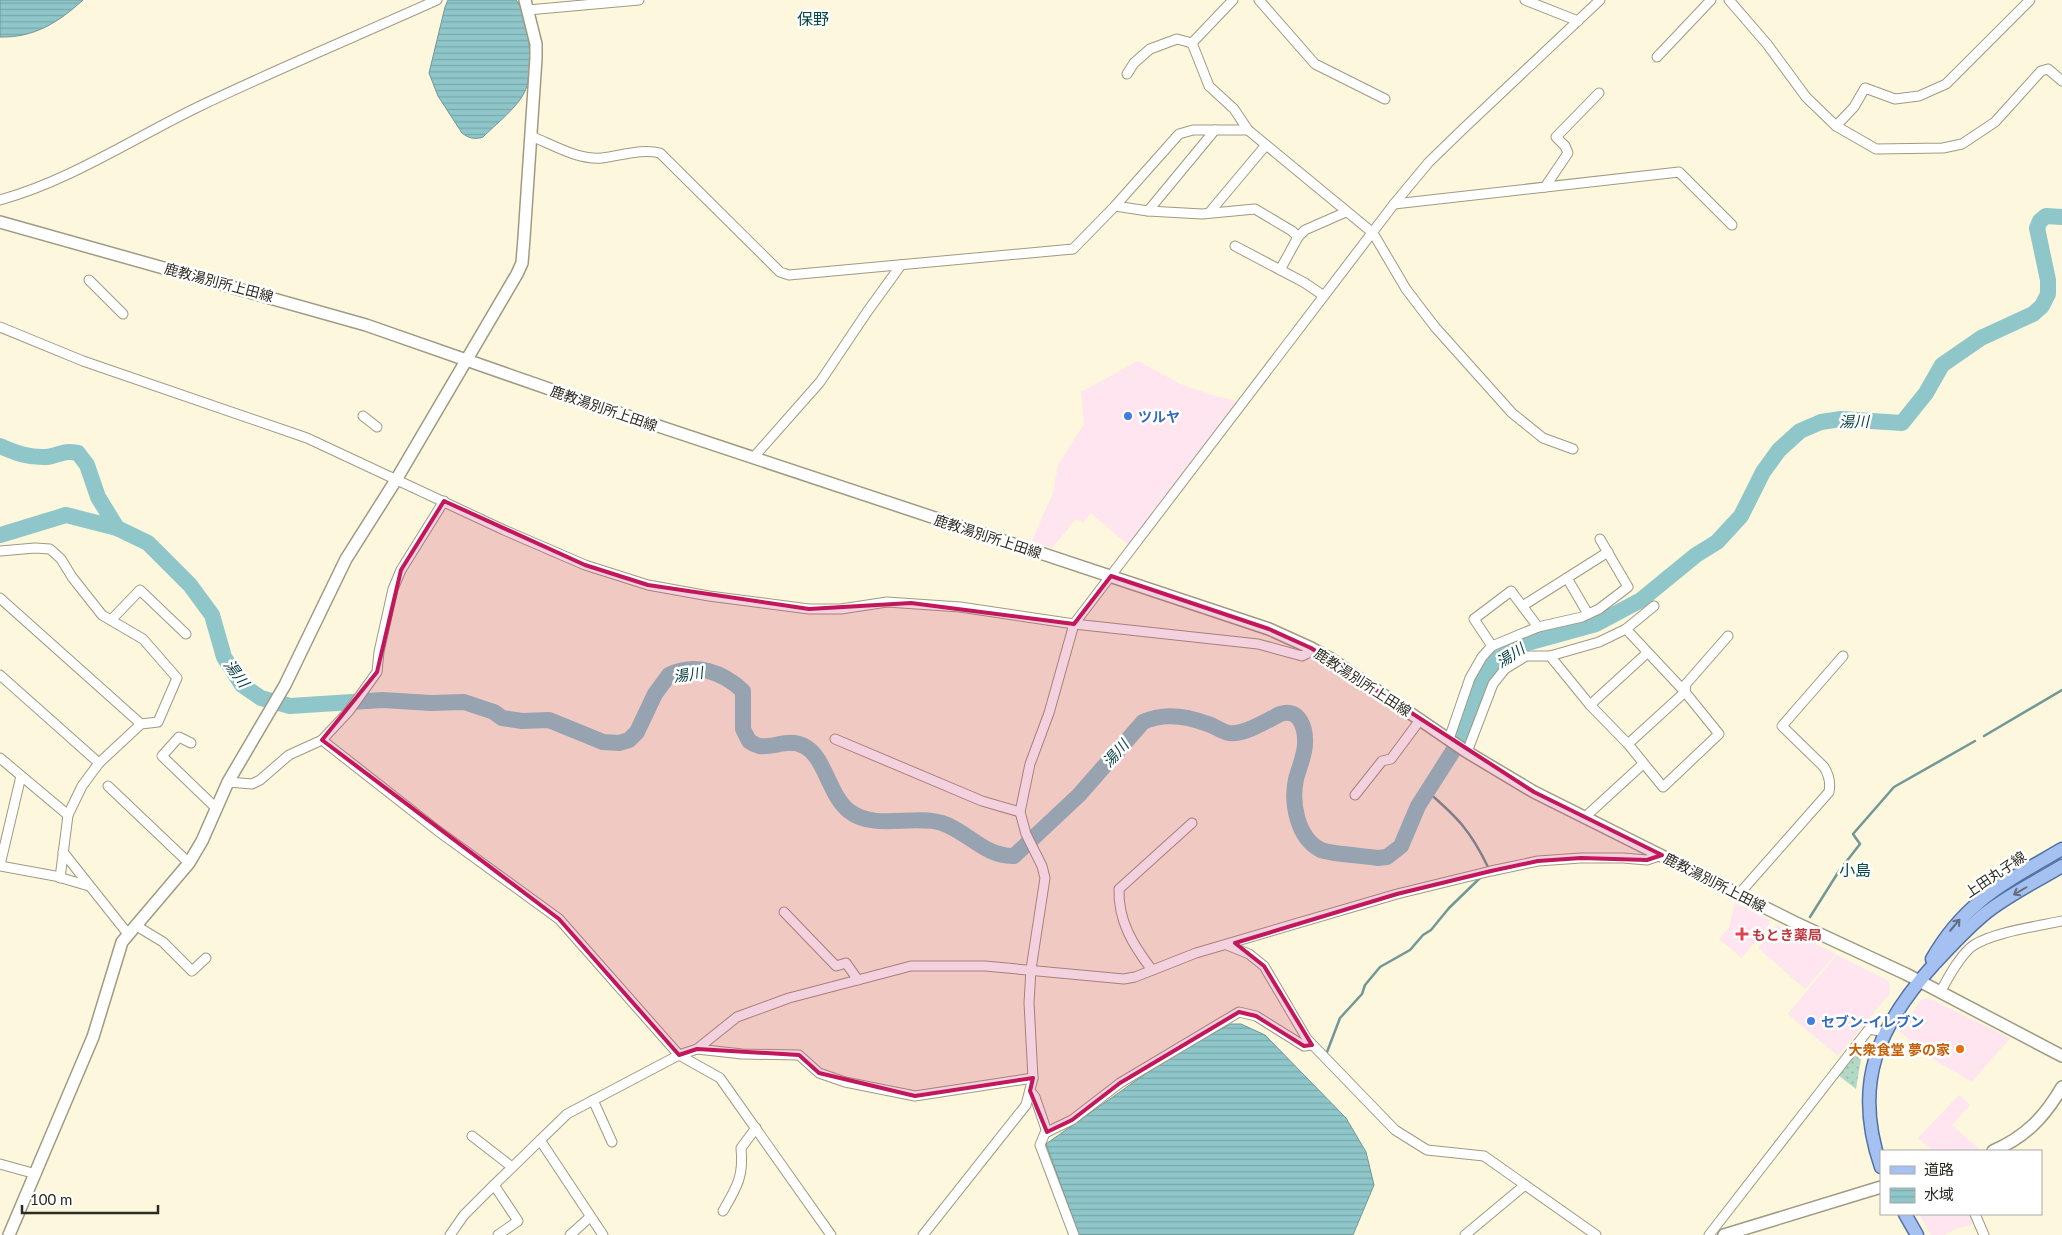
<svg xmlns="http://www.w3.org/2000/svg" width="2062" height="1235" font-family="Lato,'Noto Sans JP',sans-serif">
  <style>
    .commercial { fill: #fee5ef }
    .grass { fill: url(#grass-dots) }
    .water { fill: url(#water-rules); stroke: #719897 }
    .lines { fill: none; stroke-linecap: round; stroke-linejoin: round }
    .stream { stroke: #719897; stroke-width: 2.5 }
    .river { stroke: #8ec6c9; stroke-width: 16 }
    .street-casing { stroke: #9f9b83; stroke-width: 11 }
    .secondary-casing { stroke: #9f9b83; stroke-width: 14 }
    .primary-casing { stroke: #5272a3; stroke-width: 15 }
    .street { stroke: #fff; stroke-width: 9 }
    .secondary { stroke: #fff; stroke-width: 11 }
    .primary { stroke: #a4c1f2; stroke-width: 12 }
    .oneway { stroke: #626e7f }
    .marked { fill: #c2185b; fill-opacity: 0.2; stroke: #c2185b; stroke-width: 4; stroke-linejoin: round }
    .shop-dot { fill: #3f7fe0; stroke: #fff; stroke-width: 2 }
    .health-dot { fill: #e0444e; stroke: #fff; stroke-width: 2 }
    .food-dot { fill: #e8710a; stroke: #fff; stroke-width: 2 }
    .labels { text-anchor: middle; dominant-baseline: central; stroke-width: 5; stroke-linejoin: round; paint-order: stroke }
    .street-label { font-size: 14px; fill: #2c2b21; stroke: #fff }
    .shop-label { font-size: 14px; font-weight: bold; fill: #366cbe; stroke: #fff; text-anchor: start }
    .health-label { font-size: 14px; font-weight: bold; fill: #be3a42; stroke: #fff; text-anchor: start }
    .food-label { font-size: 14px; font-weight: bold; fill: #c56008; stroke: #fff; text-anchor: end }
    .water-label { font-size: 15px; font-style: italic; fill: #063d40; stroke: #fff }
    .quarter-label { font-size: 16px; fill: #064847; stroke: #fff }
  </style>
  <defs>
    <pattern id="grass-dots" width="8" height="8" patternUnits="userSpaceOnUse" patternTransform="scale(1.25)"><rect width="8" height="8" fill="#b1d9c6"/><path d="M2 2h.1M6 6h.1" fill="none" stroke="#98baaa" stroke-width="1.8" stroke-linecap="round"/></pattern>
    <pattern id="water-rules" width="6" height="5" patternUnits="userSpaceOnUse" patternTransform="scale(1.25)"><rect width="6" height="5" fill="#8ec6c9"/><path d="M0 2.5h6" fill="none" stroke="#7baaac"/></pattern>
  </defs>
  <rect width="100%" height="100%" fill="#fcf7dd"/>
  <g class="commercial">
    <path d="M1138,361L1180,384L1212,395L1237,401L1128,545L1091,513L1083,523L1076,519L1052,548L1032,541L1053,493L1058,465L1084,424L1081,392Z"/>
    <path d="M1735,903L1771,921L1742,958L1719,939L1729,928Z"/>
    <path d="M1777,925L1836,954L1805,989L1758,948Z"/>
    <path d="M1837,955L1889,981L1890,993L1838,1056L1788,1014Z"/>
    <path d="M1928,998L2010,1038L1972,1082L1928,1056L1900,1031L1921,1000Z"/>
    <path d="M1959,1095L1970,1105L1952,1125L1979,1149L1972,1151H1933L1918,1138Z"/>
    <path d="M1919,1214H1971L1975,1224L1955,1229L1945,1235H1931Z"/>
  </g>
  <path class="grass" d="M1869,1036L1861,1059L1856,1089L1838,1075Z"/>
  <g class="water">
    <path d="M0,0H83C59,22 34,38 0,37Z"/>
    <path d="M448,0H516C530,16 534,72 525,91C519,106 495,125 483,137C475,140 468,138 462,133L438,96L429,73L445,7Z"/>
    <path d="M1231,1024H1241L1265,1035L1346,1118L1366,1152L1374,1185L1353,1235H1079L1046,1144L1175,1053Z"/>
  </g>
  <g class="lines">
    <g class="stream">
      <path d="M1984,736L2062,690"/>
      <path d="M1427,791C1458,818 1470,830 1488,867L1487,869"/>
      <path d="M1810,917L1839,871L1860,844L1853,834L1894,787L1975,741"/>
      <path d="M1327,1052L1340,1018L1362,994L1365,985L1380,967L1410,950L1423,935L1431,930L1449,908L1481,877"/>
    </g>
    <g class="river">
      <path d="M0,446C16,453 29,458 47,457C62,455 61,450 78,453L87,465L98,497L117,528"/>
      <path d="M0,535L66,515L117,528L148,543L190,585L212,615L224,657L242,685L261,698L290,706L383,700L431,703L464,702L494,712L502,718L522,721L549,720L603,742L619,743L629,740L637,732L655,694L669,675C695,662 723,672 743,691V729L749,741C752,743 756,745 759,746C775,748 788,738 804,746C825,756 829,796 849,811C875,831 912,814 942,823C967,831 985,857 1014,856L1079,795L1143,722C1164,712 1187,716 1208,724C1215,726 1222,732 1229,733C1243,736 1268,720 1280,714C1300,707 1306,729 1305,745C1304,757 1299,768 1296,779C1291,803 1297,838 1321,850C1331,854 1366,856 1378,858L1387,857L1401,846L1418,806L1460,740L1482,679L1497,659L1520,645L1596,624L1641,600L1696,555L1717,542L1741,516L1763,472L1779,450L1800,431L1821,422L1841,419L1902,423L1926,393L1942,365L1981,338L2033,314L2042,306L2048,294V280L2037,228L2040,221L2046,216L2062,217"/>
    </g>
    <g class="street-casing">
      <g id="street">
        <path d="M1233,0L1192,43L1209,86L1234,109L1248,130L1373,233L1406,289L1435,327L1512,413L1543,438L1573,449"/>
        <path d="M1259,0L1315,64L1385,99"/>
        <path d="M1525,0L1578,21"/>
        <path d="M1729,0L1767,44L1806,97L1836,126L1876,149L1943,148L1962,144L1995,122L2041,71L2048,69L2062,81"/>
        <path d="M528,10L639,0"/>
        <path d="M1657,57L1711,0"/>
        <path d="M1127,74L1134,63L1150,49L1177,39L1192,43"/>
        <path d="M1836,126L1854,107L1865,88L1895,99L1919,96L1946,84L2030,0"/>
        <path d="M531,136C553,145 578,160 602,158C621,156 641,148 660,153L780,272L789,275L1073,249L1115,206L1179,134L1193,130H1248"/>
        <path d="M1545,187L1568,153L1565,146L1556,137L1599,93"/>
        <path d="M0,200C69,181 134,138 198,107C277,69 357,36 437,0"/>
        <path d="M1394,204L1679,172L1732,225"/>
        <path d="M1115,206L1148,211L1202,214L1255,209L1292,231L1298,237L1305,230L1346,212"/>
        <path d="M1148,211L1215,130"/>
        <path d="M1209,213L1266,145"/>
        <path d="M1235,246L1305,283L1324,296"/>
        <path d="M1280,270L1298,237"/>
        <path d="M89,280L123,314"/>
        <path d="M0,327L83,361L307,438L504,530L585,565L648,585L709,596L809,609H841L887,602L960,607L1074,624L1258,644L1302,656L1306,654L1311,648"/>
        <path d="M363,416L377,427"/>
        <path d="M753,458L820,382L867,312L901,265"/>
        <path d="M0,551L35,548L50,549L61,559L72,577L102,615L143,639L177,678L158,722L141,724L99,763L82,786L68,815L60,878"/>
        <path d="M1567,578L1588,614"/>
        <path d="M0,598L141,724"/>
        <path d="M1524,605L1608,552"/>
        <path d="M112,619L140,590L186,634"/>
        <path d="M1492,646L1474,619L1511,591L1538,627"/>
        <path d="M1550,656L1590,705L1628,744L1663,787L1719,734L1685,692L1626,629"/>
        <path d="M0,675L99,763"/>
        <path d="M1590,705L1647,653"/>
        <path d="M835,739L982,801L1020,812"/>
        <path d="M1449,739L1470,678L1482,657L1492,646L1538,627L1582,617L1599,609L1628,587L1600,539"/>
        <path d="M322,740L438,831L559,919L679,1055L720,1078L831,1235"/>
        <path d="M191,743L179,737L162,756L217,809"/>
        <path d="M1628,744L1685,692L1686,684L1728,636"/>
        <path d="M1467,752L1493,684L1505,669L1526,656H1550L1599,642L1626,629L1654,606"/>
        <path d="M0,758L68,815"/>
        <path d="M228,782L252,784L260,780L289,755L322,740L349,711L377,672L379,652L393,589L401,570L444,501"/>
        <path d="M108,786L189,863"/>
        <path d="M1355,795L1382,761L1391,759L1420,720"/>
        <path d="M1584,818L1643,764"/>
        <path d="M63,852L128,934"/>
        <path d="M0,865L21,776"/>
        <path d="M0,866L55,876L89,886"/>
        <path d="M1739,894L1829,792C1831,782 1829,775 1824,767L1782,726L1843,656"/>
        <path d="M784,912L836,966L846,963L858,980"/>
        <path d="M135,925L163,942L192,971L206,958"/>
        <path d="M1227,945L1249,954L1264,966L1307,1039L1395,1130L1427,1150L1484,1156L1596,1235"/>
        <path d="M1152,970C1133,945 1118,921 1119,889L1192,823"/>
        <path d="M1940,992C1949,977 1957,960 1970,948C1987,933 2039,926 2062,921"/>
        <path d="M697,1049L742,1054L799,1055L819,1073L845,1082L915,1096L1033,1078"/>
        <path d="M1030,1091L1035,1097L1047,1132"/>
        <path d="M593,1100L612,1142"/>
        <path d="M472,1136L512,1167"/>
        <path d="M540,1140L603,1235"/>
        <path d="M0,1164L36,1174"/>
        <path d="M494,1185L518,1221L498,1235"/>
        <path d="M723,1211C737,1187 744,1176 741,1148L756,1128"/>
        <path d="M1975,1214L1984,1235"/>
        <path d="M450,1235L464,1215L494,1185L567,1114L679,1055L697,1049L737,1017L789,998L911,966H985L1124,979L1135,977L1196,953L1397,894L1491,871L1538,861L1581,858H1623L1647,860L1662,855"/>
        <path d="M570,1235L590,1217"/>
        <path d="M923,1235L1026,1105L1033,1078L1029,1003L1031,969L1045,878L1042,866L1026,834L1020,812L1030,764L1049,713L1074,624L1394,204L1429,162L1463,129L1600,0"/>
        <path d="M1074,1235L1040,1145L1045,1133L1072,1120L1120,1083L1239,1012L1256,1016L1304,1046L1312,1045"/>
        <path d="M1465,1235L1525,1185"/>
        <path d="M1709,1235L1869,1029L1885,1032"/>
      </g>
    </g>
    <g class="secondary-casing">
      <g id="secondary">
        <path d="M0,222L366,325L601,407L1269,629L1311,648L1331,659L1467,752L1534,792L1794,922L1906,974L2062,1056"/>
        <path d="M1993,1151C2025,1137 2044,1118 2062,1087"/>
        <path d="M9,1235L93,1037L122,942L189,863L202,841L228,782L285,685L346,559L396,480L517,274L522,263L524,238L536,58V44L525,0"/>
        <path d="M1724,1235L1881,1187"/>
      </g>
    </g>
    <g class="primary-casing">
      <g id="primary">
        <path d="M1932,959C1965,901 2006,882 2062,849"/>
        <path d="M1881,1167C1852,1083 1878,1026 1935,963C1952,945 1968,927 1987,912C2010,894 2037,881 2062,866"/>
        <path d="M1905,1214L1917,1235"/>
      </g>
    </g>
    <use href="#street" class="street"/>
    <use href="#secondary" class="secondary"/>
    <use href="#primary" class="primary"/>
  </g>
  <defs><path id="oneway-shaft" d="M-6 0H5M1.5-3L5.5 0L1.5 3" fill="none" stroke-width="1.6" stroke-linecap="round" stroke-linejoin="round" transform="scale(1.25)"/></defs>
  <g class="oneway">
    <use href="#oneway-shaft" transform="translate(2020 891) rotate(150)"/>
    <use href="#oneway-shaft" transform="translate(1955 925) rotate(-50)"/>
  </g>
  <path class="marked" d="M444,501L585,565L648,585L809,609L911,603L1074,624L1111,576L1269,629L1311,648L1534,792L1662,855L1647,860L1581,858L1538,861L1491,871L1397,894L1235,943L1264,966L1312,1045L1304,1046L1256,1016L1239,1012L1120,1083L1072,1120L1047,1132L1030,1091L1033,1078L915,1096L819,1073L799,1055L697,1049L679,1055L559,919L322,740L377,672L401,570Z"/>
  <g class="shop-dot">
    <circle cx="1128" cy="416" r="5"/>
    <circle cx="1811" cy="1021" r="5"/>
  </g>
  <path class="health-dot" d="M1739.5 926.5h5v5h5v5h-5v5h-5v-5h-5v-5h5z"/>
  <circle class="food-dot" cx="1960" cy="1049" r="5"/>
  <g class="labels">
    <g class="street-label">
      <text transform="translate(219 282) rotate(15)">鹿教湯別所上田線</text>
      <text transform="translate(604 408) rotate(19)">鹿教湯別所上田線</text>
      <text transform="translate(988 536) rotate(18)">鹿教湯別所上田線</text>
      <text transform="translate(1363 682) rotate(33)">鹿教湯別所上田線</text>
      <text transform="translate(1995 874) rotate(-34)">上田丸子線</text>
      <text transform="translate(1715 882) rotate(27)">鹿教湯別所上田線</text>
    </g>
    <g class="shop-label">
      <text x="1138" y="416">ツルヤ</text>
      <text x="1821" y="1021">セブン-イレブン</text>
    </g>
    <g class="health-label">
      <text x="1752" y="934">もとき薬局</text>
    </g>
    <g class="food-label">
      <text x="1950" y="1049">大衆食堂 夢の家</text>
    </g>
    <g class="water-label">
      <text transform="translate(1854 421) rotate(-1)">湯川</text>
      <text transform="translate(1510 655) rotate(-33)">湯川</text>
      <text transform="translate(237 673) rotate(54)">湯川</text>
      <text transform="translate(688 674) rotate(-9)">湯川</text>
      <text transform="translate(1115 753) rotate(-48)">湯川</text>
    </g>
    <g class="quarter-label">
      <text x="813" y="18">保野</text>
      <text x="1855" y="869">小島</text>
    </g>
  </g>
  <rect x="1880" y="1150" width="162" height="65" fill="#ffffff" stroke="#abaaa6"/>
  <rect x="1890" y="1166" width="25" height="8" fill="#a4c1f2" stroke="#abaaa6"/>
  <text x="1924" y="1175" font-size="15" fill="#2c2b21">道路</text>
  <rect x="1890" y="1188" width="25" height="15" fill="url(#water-rules)" stroke="#abaaa6"/>
  <text x="1924" y="1200" font-size="15" fill="#2c2b21">水域</text>
  <path d="M22 1205v8h136v-8" fill="none" stroke="#2c2b21" stroke-width="2.5"/>
  <text x="30" y="1205" font-size="15" fill="#2c2b21" stroke="#ffffff" stroke-width="4" paint-order="stroke">100 m</text>
</svg>
